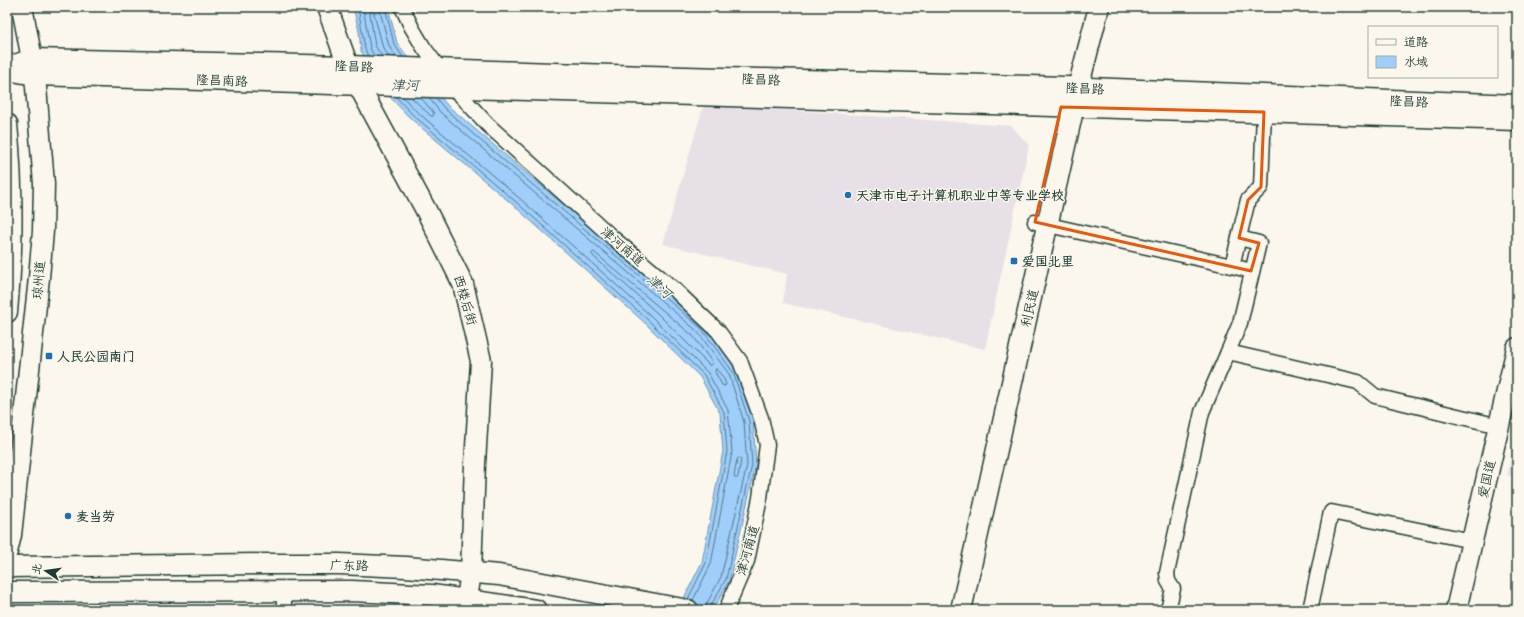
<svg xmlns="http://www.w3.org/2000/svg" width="1524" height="617" font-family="'Patrick Hand','LXGW WenKai TC',sans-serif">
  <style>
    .built { fill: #e7e0e7 }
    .water { fill: #9fcefb; stroke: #6c94ab }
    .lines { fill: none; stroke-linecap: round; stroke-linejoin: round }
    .shore { stroke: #527784; stroke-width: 1 }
    .street-casing { stroke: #1f3d34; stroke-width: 17 }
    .secondary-casing { stroke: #1f3d34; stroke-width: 23 }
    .street { stroke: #fbf7ec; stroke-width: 14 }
    .secondary { stroke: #fbf7ec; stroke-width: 20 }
    .marked { fill: none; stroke: #e8590c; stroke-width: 3; stroke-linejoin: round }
    .poi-dot { fill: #1f6fb2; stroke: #fbf7ec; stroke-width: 1.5 }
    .labels { text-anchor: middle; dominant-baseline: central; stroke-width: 3; stroke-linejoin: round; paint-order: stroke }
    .street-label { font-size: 13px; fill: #1f3d34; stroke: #fbf7ec }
    .poi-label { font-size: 13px; font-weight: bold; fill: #1f3d34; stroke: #fbf7ec; text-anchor: start }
    .water-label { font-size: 14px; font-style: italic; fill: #395a5c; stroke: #fbf7ec }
  </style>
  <rect width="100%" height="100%" fill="#fbf7ec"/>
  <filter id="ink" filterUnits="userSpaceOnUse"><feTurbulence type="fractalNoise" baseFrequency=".025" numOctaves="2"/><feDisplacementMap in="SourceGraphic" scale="8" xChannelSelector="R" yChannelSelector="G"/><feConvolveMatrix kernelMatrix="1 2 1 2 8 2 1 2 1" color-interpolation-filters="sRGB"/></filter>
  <g filter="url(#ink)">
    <g class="built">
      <path d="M704,104L1011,126L1029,145L985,349L783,303L787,274L663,244Z"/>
      <path d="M1517,430V477L1507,475Z"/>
    </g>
    <path class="water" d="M353,7H388L397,43L447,105L704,325L737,370L753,420L756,465L729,581L713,610H678L702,562L723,451L720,413L700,377L645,323L512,204L410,118L387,94L361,51L359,31Z"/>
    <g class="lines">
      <g class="shore">
        <path d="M358,7L365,49L368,56"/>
        <path d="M363,7L370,48L374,56"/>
        <path d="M369,7L371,12L370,14L375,46L382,56"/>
        <path d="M373,7V12L374,14L383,48L389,56"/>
        <path d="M379,7L389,46L396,57"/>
        <path d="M385,7L394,44L403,57"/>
        <path d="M396,97L413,115L515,201L648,320L704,375L724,412L727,452L706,563L688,599"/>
        <path d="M403,97L416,111L518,197L651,316L708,373L728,410L732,452L711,564L693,600"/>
        <path d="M411,97L431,116H433L434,113L421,98"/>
        <path d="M429,98L440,112L470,138L697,331L729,374L744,422L747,465L721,577L706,605L705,610"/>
        <path d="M436,98L444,108L473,134L701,328L733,372L749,421L752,465L726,579L710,607V610"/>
        <path d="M594,252L693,336L712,362V365H709L656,312L593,256L592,254Z"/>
        <path d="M716,369L723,377L726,384L725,386L722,385L715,372Z"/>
        <path d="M739,458L741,460L738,477L736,479L734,476L737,460Z"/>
      </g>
      <g class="street-casing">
        <g id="street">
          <path d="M402,7L412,28L424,48L453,87L488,125L613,238L674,289L700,314L718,331L740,361L761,418L767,445L760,498L747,561L726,610"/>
          <path d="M1035,222L1232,266"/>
          <path d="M1251,271L1232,266L1248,200L1261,187L1264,112"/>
          <path d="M1228,352L1240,323L1259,243L1239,238"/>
          <path d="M284,591V610"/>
          <path d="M1168,610L1173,589L1168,581L1167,573L1202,412L1228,352L1358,382L1375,396L1499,426"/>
          <path d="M1310,610L1331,512L1472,541"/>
        </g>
      </g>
      <g class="secondary-casing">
        <g id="secondary">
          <path d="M327,7L348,66L427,212L463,284L481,361L475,464L471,572L467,599"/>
          <path d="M7,68L32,59L348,66L612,75L1065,87L1517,105"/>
          <path d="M7,70L35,75L1517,120"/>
          <path d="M7,124C13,186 13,250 7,312"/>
          <path d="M7,552L11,535L39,278L43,231L44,184L35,75L22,7"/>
          <path d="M7,567L267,564H339L406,567L499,575L688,610"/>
          <path d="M7,592L352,591L432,595L536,610"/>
          <path d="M961,610L1078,88L1099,7"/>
          <path d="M1456,610L1517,348"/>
        </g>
      </g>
      <use href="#street" class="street"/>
      <use href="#secondary" class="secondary"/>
    </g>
  </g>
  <path class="marked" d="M1061,107L1264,112L1261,187L1248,200L1239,238L1259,243L1251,271L1035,222Z"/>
  <g class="poi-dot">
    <circle cx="848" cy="195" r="4"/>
    <rect x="1010" y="257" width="8" height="8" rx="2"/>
    <rect x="45" y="352" width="8" height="8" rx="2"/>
    <circle cx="68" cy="516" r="4"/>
  </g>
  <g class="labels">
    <g class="street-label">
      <text transform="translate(354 66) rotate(2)">隆昌路</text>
      <text transform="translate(761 79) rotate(2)">隆昌路</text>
      <text transform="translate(222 80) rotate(2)">隆昌南路</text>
      <text transform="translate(1085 88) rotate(2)">隆昌路</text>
      <text transform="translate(1409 101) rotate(2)">隆昌路</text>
      <text transform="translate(623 246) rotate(41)">津河南道</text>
      <text transform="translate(38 280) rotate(-85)">琼州道</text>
      <text transform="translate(466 300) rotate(74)">西楼后街</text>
      <text transform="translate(1029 308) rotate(-77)">利民道</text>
      <text transform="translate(1486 479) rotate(-77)">爱国道</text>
      <text transform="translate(747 550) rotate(-74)">津河南道</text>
      <text transform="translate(349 565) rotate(1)">广东路</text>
    </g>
    <g class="poi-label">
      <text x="856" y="195">天津市电子计算机职业中等专业学校</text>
      <text x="1022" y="261">爱国北里</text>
      <text x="57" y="356">人民公园南门</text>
      <text x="76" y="516">麦当劳</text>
    </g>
    <g class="water-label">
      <text x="405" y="84">津河</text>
      <text transform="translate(660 286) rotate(42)">津河</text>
    </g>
  </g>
  <rect width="1524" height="617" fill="none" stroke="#fbf7ec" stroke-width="24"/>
  <rect x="12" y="12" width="1500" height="593" fill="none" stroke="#1f3d34" stroke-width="1.5" filter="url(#ink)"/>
  <rect x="1368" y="26" width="130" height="52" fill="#fbf7ec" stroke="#a3ada2"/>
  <rect x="1376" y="39" width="20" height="6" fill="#fbf7ec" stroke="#a3ada2"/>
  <text x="1404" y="46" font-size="12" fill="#1f3d34">道路</text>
  <rect x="1376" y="56" width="20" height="12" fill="#9fcefb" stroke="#a3ada2"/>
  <text x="1404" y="66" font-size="12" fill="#1f3d34">水域</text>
  <g transform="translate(46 571) rotate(283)" stroke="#fbf7ec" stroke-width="3" paint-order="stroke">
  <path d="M0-3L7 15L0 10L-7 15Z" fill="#1f3d34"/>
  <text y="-6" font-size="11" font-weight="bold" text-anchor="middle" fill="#1f3d34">北</text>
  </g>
</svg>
